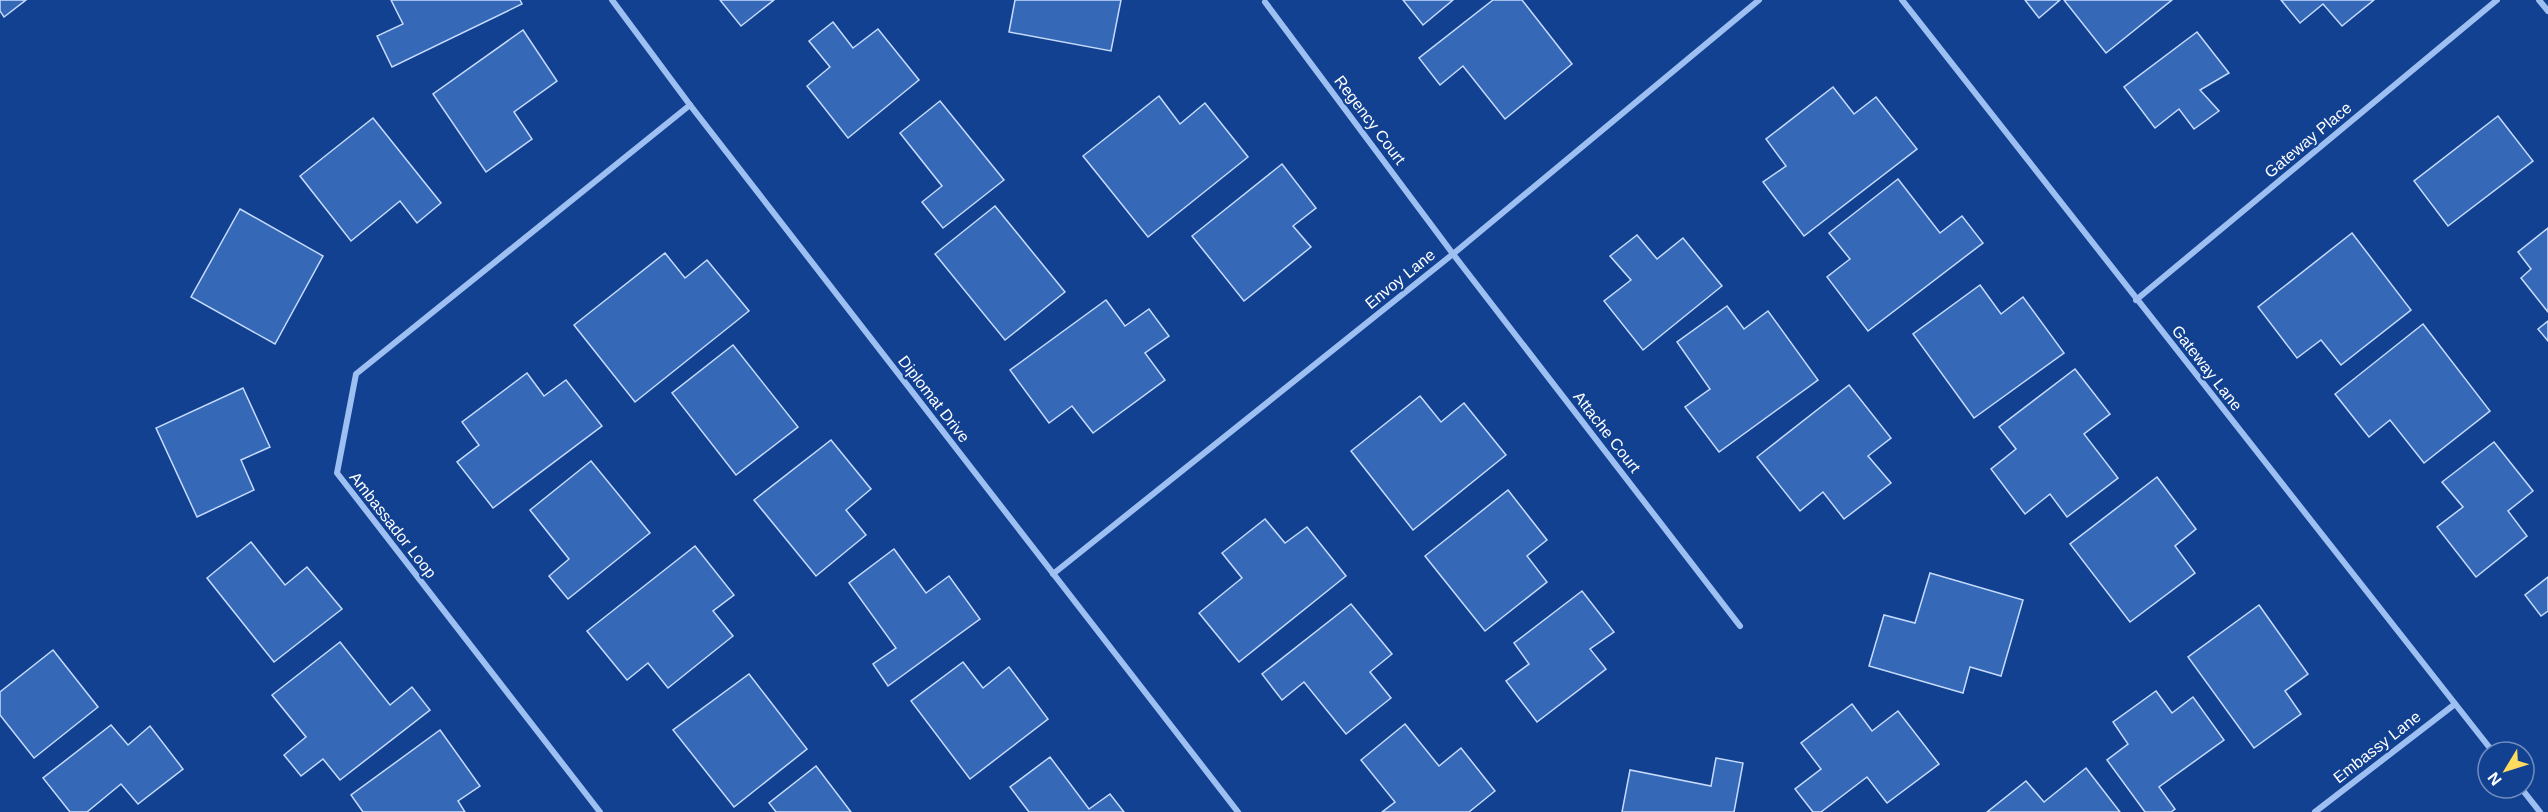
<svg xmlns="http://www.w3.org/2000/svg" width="2548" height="812" font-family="Helvetica,sans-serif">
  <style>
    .building { fill: #3668b8; stroke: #c5dbfd; stroke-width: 1.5 }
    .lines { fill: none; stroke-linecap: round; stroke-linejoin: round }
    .minor { stroke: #9ebff2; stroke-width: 6 }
    .labels { text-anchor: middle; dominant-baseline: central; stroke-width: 4.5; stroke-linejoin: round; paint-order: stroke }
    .street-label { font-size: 16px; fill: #fff; stroke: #124191 }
  </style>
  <rect width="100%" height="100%" fill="#124191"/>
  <g class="building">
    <path d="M0,0H26L4,17L0,11Z"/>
    <path d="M391,0H520L522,4L392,67L377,36L403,24Z"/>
    <path d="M720,0H774L741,26Z"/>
    <path d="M1015,0H1121L1111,51L1009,32Z"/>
    <path d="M1403,0H1453L1423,25Z"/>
    <path d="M1493,0H1522L1572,64L1505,119L1463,66L1440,85L1419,58Z"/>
    <path d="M2025,0H2060L2039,18Z"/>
    <path d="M2064,0H2172L2106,53Z"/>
    <path d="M2281,0H2374L2342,26L2323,4L2300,23Z"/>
    <path d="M833,22L853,48L878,29L919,80L848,138L807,86L830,67L809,41Z"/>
    <path d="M523,30L557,81L514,112L532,139L486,172L433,94Z"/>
    <path d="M2197,32L2229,73L2200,90L2219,111L2194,129L2179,109L2155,128L2124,87Z"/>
    <path d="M1833,87L1854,114L1876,97L1917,149L1804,236L1763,182L1786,166L1766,139Z"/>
    <path d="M1159,96L1180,124L1205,103L1248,157L1148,237L1083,156Z"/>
    <path d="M940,101L1004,180L943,228L922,202L942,186L900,133Z"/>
    <path d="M2498,116L2533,161L2448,226L2414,181Z"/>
    <path d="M373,118L441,203L417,223L400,201L351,241L300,176Z"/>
    <path d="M1282,164L1316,208L1293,226L1311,247L1244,301L1192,236Z"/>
    <path d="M1898,179L1940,233L1962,216L1983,243L1868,331L1827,277L1850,259L1829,233Z"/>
    <path d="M995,206L1065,292L1005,340L935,254Z"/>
    <path d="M240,209L323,256L275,344L191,297Z"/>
    <path d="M2548,228V312L2521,278L2531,269L2518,252Z"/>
    <path d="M2352,233L2411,310L2341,365L2321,340L2297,358L2258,307Z"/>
    <path d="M1637,235L1657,259L1683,238L1722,286L1643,350L1604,301L1631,280L1610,256Z"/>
    <path d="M665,253L685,278L707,260L749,311L635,402L574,325Z"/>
    <path d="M1980,285L2001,314L2023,297L2064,353L1974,418L1913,334Z"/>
    <path d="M1106,300L1125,326L1149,309L1169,336L1145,353L1165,380L1093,433L1072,406L1049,423L1010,370Z"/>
    <path d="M1727,306L1744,329L1768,311L1818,380L1719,452L1685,407L1710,389L1677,342Z"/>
    <path d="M2548,321V341L2538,329Z"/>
    <path d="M2423,324L2490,411L2424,463L2390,420L2369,437L2335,394Z"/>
    <path d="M733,345L798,427L736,475L672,393Z"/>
    <path d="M2075,369L2110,414L2084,434L2118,478L2067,517L2050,494L2025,514L1991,469L2016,449L1999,427Z"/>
    <path d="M527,373L544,396L566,380L602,426L493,508L457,462L479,445L462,422Z"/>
    <path d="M1849,385L1891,438L1868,456L1891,483L1844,519L1823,492L1800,511L1757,457Z"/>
    <path d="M243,388L270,447L241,460L254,490L197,517L156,428Z"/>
    <path d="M1420,396L1441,422L1464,403L1506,455L1413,530L1351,451Z"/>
    <path d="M831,440L871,489L846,510L866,535L816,576L754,500Z"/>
    <path d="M2494,442L2533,491L2508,511L2527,536L2476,577L2437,527L2463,507L2442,482Z"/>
    <path d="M591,461L650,533L568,599L549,576L569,559L530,510Z"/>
    <path d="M2157,477L2196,529L2175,546L2195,573L2130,622L2070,544Z"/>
    <path d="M1508,490L1547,540L1527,556L1547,582L1485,631L1425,556Z"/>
    <path d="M1265,519L1285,543L1307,527L1346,576L1239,662L1199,613L1242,578L1222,553Z"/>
    <path d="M251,542L285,585L307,567L342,609L274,662L207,578Z"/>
    <path d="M695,546L734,595L713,611L733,636L668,688L648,663L627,680L587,631Z"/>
    <path d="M894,549L926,593L949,576L980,619L888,686L873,664L896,648L849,583Z"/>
    <path d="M1930,573L2023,600L2001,676L1970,667L1963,693L1869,666L1884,615L1915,623Z"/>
    <path d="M2548,577V611L2541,616L2525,595Z"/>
    <path d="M1582,591L1614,632L1590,649L1606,669L1537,722L1506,681L1529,664L1514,643Z"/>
    <path d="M1351,604L1392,654L1370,672L1391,698L1346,734L1304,682L1282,700L1262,674Z"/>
    <path d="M2259,605L2308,674L2285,691L2301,714L2254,748L2188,657Z"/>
    <path d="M340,642L390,705L412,687L430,710L340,780L323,759L301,776L284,755L306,737L272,695Z"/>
    <path d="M53,650L98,707L34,758L0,715V692Z"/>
    <path d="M963,662L983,688L1009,667L1048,719L970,779L911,701Z"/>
    <path d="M749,674L807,749L734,807L673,730Z"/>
    <path d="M2156,691L2172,713L2193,697L2224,740L2159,787L2175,809L2171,812H2145L2107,760L2128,744L2113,722Z"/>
    <path d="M1852,704L1872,731L1898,711L1939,764L1887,803L1867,777L1821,812H1813L1795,789L1821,769L1801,743Z"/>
    <path d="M1405,724L1439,766L1461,748L1495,791L1469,812H1382L1395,802L1361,760Z"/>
    <path d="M111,725L128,745L150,726L183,769L138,804L121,784L87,812H70L43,778Z"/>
    <path d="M440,730L480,786L458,801L465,812H363L351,795Z"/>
    <path d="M1050,757L1089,809L1110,794L1124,812H1029L1010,787Z"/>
    <path d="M1716,758L1743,763L1734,812H1622L1630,770L1711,786Z"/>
    <path d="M816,766L851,812H776L769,803Z"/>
    <path d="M2086,768L2120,812H1987L2026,781L2044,802Z"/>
  </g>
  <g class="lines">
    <g class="minor">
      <path d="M612,0L690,105L1238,812"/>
      <path d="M1902,0L2493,752"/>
      <path d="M2539,0L2548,11"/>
      <path d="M1265,2L1453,254L1740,626"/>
      <path d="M2136,300L2497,0"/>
      <path d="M1053,574L1453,254L1759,0"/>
      <path d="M2521,788L2540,812"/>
      <path d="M600,812L337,473L356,374L690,105"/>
      <path d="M2315,812L2455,704"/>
    </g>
  </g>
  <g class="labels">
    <g class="street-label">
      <text transform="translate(1370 120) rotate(53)">Regency Court</text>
      <text transform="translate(2308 140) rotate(-40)">Gateway Place</text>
      <text transform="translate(1400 279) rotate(-39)">Envoy Lane</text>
      <text transform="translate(2207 368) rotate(52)">Gateway Lane</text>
      <text transform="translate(934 399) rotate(52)">Diplomat Drive</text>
      <text transform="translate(1607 432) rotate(52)">Attache Court</text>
      <text transform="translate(393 525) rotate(52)">Ambassador Loop</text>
      <text transform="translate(2377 747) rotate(-38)">Embassy Lane</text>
    </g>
  </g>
  <g transform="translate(2506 770) rotate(232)"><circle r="28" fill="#124191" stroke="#718dbd" stroke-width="1.5"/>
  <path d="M0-4.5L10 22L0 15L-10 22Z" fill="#ffdb5f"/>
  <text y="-9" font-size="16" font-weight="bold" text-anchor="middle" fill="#ffffff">N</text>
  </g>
</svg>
